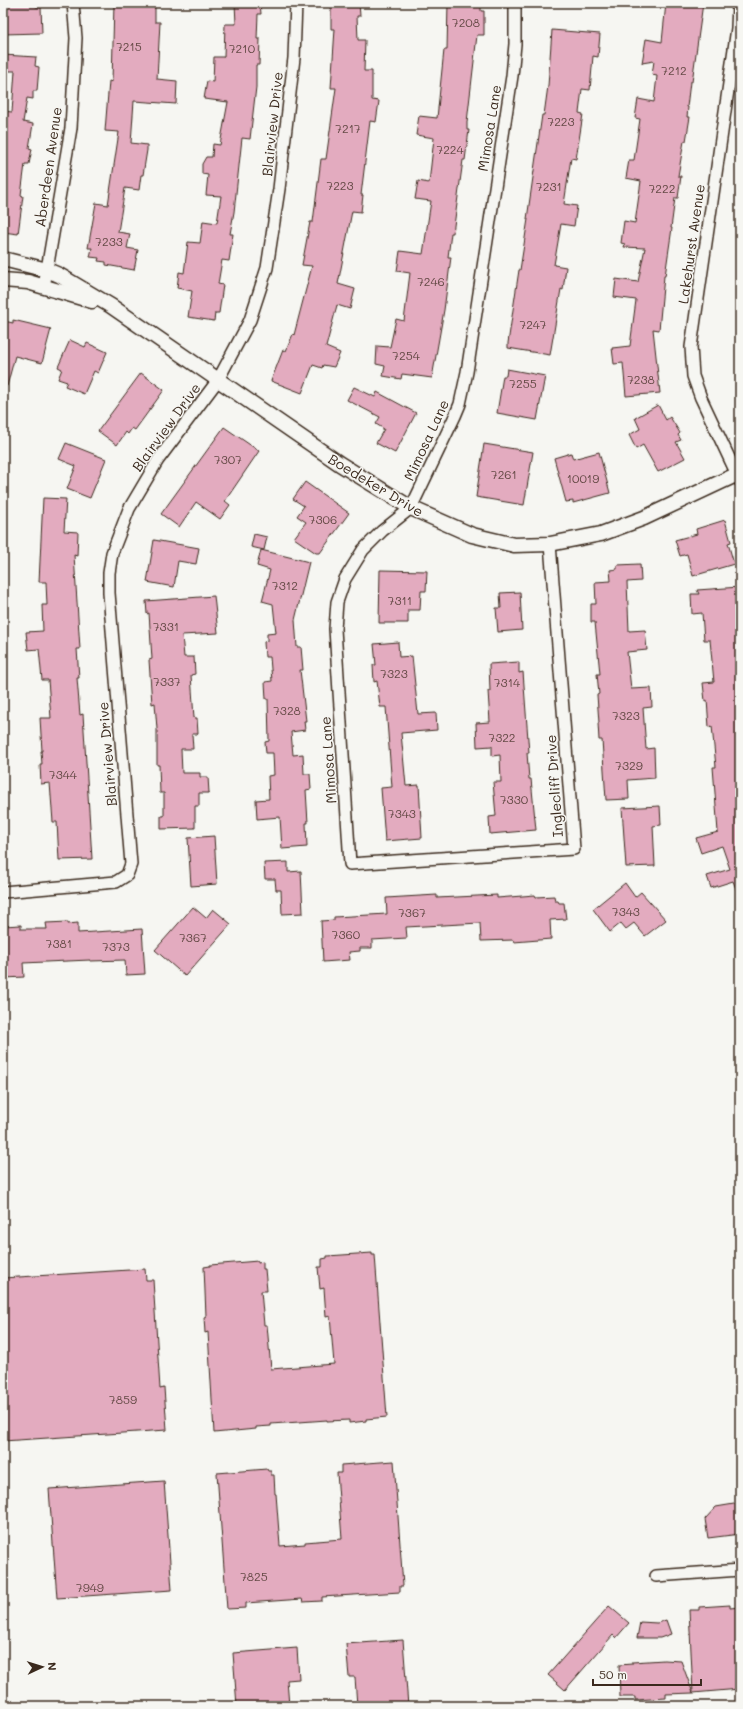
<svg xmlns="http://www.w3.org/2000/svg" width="743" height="1709" font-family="Mali,sans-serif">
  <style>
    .building { fill: #e3abbf; stroke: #3b2a1e }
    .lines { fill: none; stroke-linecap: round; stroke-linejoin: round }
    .minor-casing { stroke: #3b2a1e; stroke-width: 14 }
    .tertiary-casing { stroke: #3b2a1e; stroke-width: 17 }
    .minor { stroke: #f6f6f2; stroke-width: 11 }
    .tertiary { stroke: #f6f6f2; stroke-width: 14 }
    .labels { text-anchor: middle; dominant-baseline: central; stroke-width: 3; stroke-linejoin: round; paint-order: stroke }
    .number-label { font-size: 12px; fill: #654a46 }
    .street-label { font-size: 14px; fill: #3b2a1e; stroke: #f6f6f2 }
  </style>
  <rect width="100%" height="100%" fill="#f6f6f2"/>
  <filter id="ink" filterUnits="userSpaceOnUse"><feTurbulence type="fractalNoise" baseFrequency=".025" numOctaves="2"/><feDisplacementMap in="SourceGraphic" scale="8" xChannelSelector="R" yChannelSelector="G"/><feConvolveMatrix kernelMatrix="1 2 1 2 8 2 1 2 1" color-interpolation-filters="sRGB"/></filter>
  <g filter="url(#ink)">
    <g class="building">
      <path d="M3,3H36V7H41L42,33L3,34Z"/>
      <path d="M114,3H155V22H160L157,79L177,81L176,104L134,101L131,143L147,145V150L143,175H141L139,190L125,188L118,232L130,234L127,248L138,250L134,270L106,265V262L98,261L99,258L90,257L92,248H88L96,203L108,205L119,132L105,131L109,81L112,82Z"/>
      <path d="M235,3H260L261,14H258L257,39H260L259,65H256V87L250,139L242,138L234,212L230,234H233L229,261L222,260L218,284L223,285L219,313H215L214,321L188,317L192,291L177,288L179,272L184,273L188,242L200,243L203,221L217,223L221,196L206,195L208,175L202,174V164L206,157H212L213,144L220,145L228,102L204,99L207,81L213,82L214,57H224L225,24H236Z"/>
      <path d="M331,3H359L360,16H357L358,40H365L364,71H372V100L379,101L376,122L370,121L361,195H363L361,212L352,211L338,284L355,289L350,309L337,305L326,347L340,353L334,367L323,365L322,368L313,365L302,393L271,381L283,350L286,351L293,334L294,335L312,266L302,265L310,222H313L321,159H326L336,88H331L335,29H331Z"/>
      <path d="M448,3H481V11H484V35H477L467,122V130H469L465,160H463L453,233H451L448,257H451L444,310L432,378L402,374L401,379L383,376L385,366L376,364L377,346L390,347L396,319L404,321L410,273L397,271L400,251L423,254L431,201L415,199L418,181L429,183L434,138L416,135L419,116L437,118L444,50H447Z"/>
      <path d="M666,3H703L692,82H690L687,107H688L687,117H690L686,141H684L678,176H681L678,198H675L671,228H672L665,276H664L659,330L653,329L660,393L626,396L623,363L614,364L612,348L630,346L636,300L614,297L616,279L638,282L645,248L624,247L625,244L621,243L624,221L635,223L641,181L626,178L629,160H634L640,119L635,118L638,99L654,102L657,76L652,75L654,61L642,63L646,39L662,42Z"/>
      <path d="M552,30L600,34L598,57L593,56L590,90L582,89L579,113L583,114L579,140L576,159L571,158L564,204L577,206L574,226L561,224L554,265L566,267L563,290L561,289L550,355L508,348V343L519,270H520L528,219H527L542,115H544L548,86Z"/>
      <path d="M3,55L36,57L35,66L39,67L37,91H33V99L27,98L23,122L33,124L29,148L32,149L29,164H25L21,195L23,196L18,234L3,232V111L12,112L15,71H3Z"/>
      <path d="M13,320L51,329L42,363L15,356L7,386L3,385V327L4,321L13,323Z"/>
      <path d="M70,340L85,347L87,343L107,352L98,373L94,371L84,394L65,386L67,382L58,379L62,369L58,367Z"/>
      <path d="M507,369L545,376L537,420L497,413L503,376H506Z"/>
      <path d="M141,373L164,390L135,430L132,428L128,434L126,432L117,445L98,431Z"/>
      <path d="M354,387L375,397L377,392L416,413L395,453L376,443L384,429L376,424L380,417L347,400Z"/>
      <path d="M658,405L666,420L670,417L680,433L678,435L681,440L676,442L685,458L658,472L643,445L636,449L629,435L640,429L635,418Z"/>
      <path d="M224,427L259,451L225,501L230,505L220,519L196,502L179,527L161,514Z"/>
      <path d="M66,443L106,459L90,498L67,489L76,466L59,459Z"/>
      <path d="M484,444L533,452L524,505L476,497Z"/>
      <path d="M599,452L610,493L573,503V501L566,502L554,458L571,453L573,459Z"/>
      <path d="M305,482L349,513L320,553H316L294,538L306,522L297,516L304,506L293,499Z"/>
      <path d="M43,498L66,499L64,531L78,532L77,556L74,555L80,649H77L79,678H77L80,715L83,714L92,859L59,860L57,822H53L50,783L41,784L40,764H42L41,751H42L40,718H51L48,680H42L39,649L28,650L26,632L43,631L42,605H47L46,582H39Z"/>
      <path d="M725,520L731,542L728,543L734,564L693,576L687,554L680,556L675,540L697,534L696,529Z"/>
      <path d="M254,534L267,537L264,550L251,547Z"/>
      <path d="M154,540L199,548L196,564L178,561L174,587L147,582Z"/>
      <path d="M261,550L309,562L295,620L297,647H301L303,670H300L306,721H304L305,730L291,732L293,755L303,754L304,774H310L311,789L306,790L308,823H306L307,847L282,849L280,817L257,819L256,800L269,799L268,776L274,775L273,753H266L265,742L269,741L268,699H266L265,682L272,681L270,657H265L264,642L267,641V634L276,633L273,604L262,601L270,570L257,566Z"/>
      <path d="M640,564L641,581L627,582L629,631L645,630L647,650L627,652L631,689L651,688L652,707L643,708L646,749L654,748L655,778L628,780L629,799L606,800L602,740H599L598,723H599L597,695L599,694L597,674H600L595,622H591V604H596L595,582L611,581L610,570L617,569V565Z"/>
      <path d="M380,570L427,571L426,591H421L420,610H408V623H379Z"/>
      <path d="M740,587V817H736L740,830V893L738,894L733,881L711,888L707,876L730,869L722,846L701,853L696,838L718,832L713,767H716L712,726L709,727L707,700L705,701L703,683L714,682L710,640H704L702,613L692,614L691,594H699L697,590Z"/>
      <path d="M520,592L522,630L498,632L496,608H501L500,593Z"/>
      <path d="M214,596L218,633L182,635L184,657H194L195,674L191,675L194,718H197L198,734H192L193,749H181L182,773H200V777H208L209,793H199V806H195V828L161,829V816H164V793H160L159,765H157V729L155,703L152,704L149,660L152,659L149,613L147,614L146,601Z"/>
      <path d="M398,642L399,657L412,656L418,714L436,713L437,730L401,733L406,786L419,785L422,838L385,841L381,788L392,787L386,707H380L377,681L374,682L373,665H376L374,644Z"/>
      <path d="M519,662V673L523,672L529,753H527L529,779H531L536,830L490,834L489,817L496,816L493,782H501L500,755L492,756V746L477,747L476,723L490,722L488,691H490L489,664Z"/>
      <path d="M660,806L661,825L653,826L655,866L626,867L622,808Z"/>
      <path d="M214,836L217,884L191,886L188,838Z"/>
      <path d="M288,862V872L301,871L303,913L282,914L281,890H276L275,879H265L264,863Z"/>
      <path d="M625,883L635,897L641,892L666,920L645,936L634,923L626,929L621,923L610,932L593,909Z"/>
      <path d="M437,895V898L497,895V898L535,895L536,897L554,896L555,901H558L559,903H564L566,919L550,920L551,939L514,942L513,940L481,941L480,923L406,927L407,938L372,940V948H360V951L349,952L350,960L323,962L321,921L334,920V917L387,914L386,898Z"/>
      <path d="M193,907L206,918L213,909L231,924L185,976L155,950Z"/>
      <path d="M68,922V924L78,923V933L142,929L145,974L126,975L125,960L90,961V960L23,963L24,977L5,978L3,956V926L21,925V929H47L46,923Z"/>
      <path d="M372,1253V1255H375L387,1417L366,1419V1421L349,1423V1420L327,1421V1420L271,1424V1426L256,1427V1429L214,1433L208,1332L205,1333L204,1317L206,1316L204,1267L210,1266V1265L258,1261V1263L263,1262V1269H265L267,1291H261L264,1325H267L271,1369L334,1364L330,1316L326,1317L324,1288L320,1289L318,1267H322V1259L327,1258V1256Z"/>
      <path d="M145,1269L146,1280H153L160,1389L164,1388L167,1430L3,1441V1278Z"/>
      <path d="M394,1461L403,1586H400V1592L322,1597V1601L303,1602L302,1599L246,1603V1608L227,1609L217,1473L267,1469L268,1471H271V1475H274L275,1494H276L280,1546L305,1544V1542L342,1539L337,1473H341V1465Z"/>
      <path d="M164,1481L172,1590L57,1598L49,1489Z"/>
      <path d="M740,1503V1534L708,1538L705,1519L716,1507Z"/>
      <path d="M730,1605V1608L740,1607V1689L693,1693L689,1610H699V1607Z"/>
      <path d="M609,1606L629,1623L616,1638L613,1635L565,1690L548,1675Z"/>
      <path d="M666,1620L671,1634L660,1638H637L640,1622L657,1623Z"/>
      <path d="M403,1640L408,1706H357L355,1677H349L346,1644Z"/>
      <path d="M297,1648L299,1679L287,1680L289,1706H237L233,1653Z"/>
      <path d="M664,1660L681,1661L693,1693L666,1694V1698L635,1700V1697H620L619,1665L632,1664V1662Z"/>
    </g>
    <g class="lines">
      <g class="minor-casing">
        <g id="minor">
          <path d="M515,3V44L512,76L467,372L460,404L455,416L411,508L382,531L363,550L345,579L337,602L335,629L350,864L574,849L550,544"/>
          <path d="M738,3L737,28L691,347L693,376L701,398L740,481"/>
          <path d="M44,287L71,128L76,38L73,3"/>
          <path d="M3,892L116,882L127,875L131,864L109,593V573L112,553L129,509L158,460L218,380L250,320L267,268L279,189L294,58L296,3"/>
          <path d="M656,1576L740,1570"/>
        </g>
      </g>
      <g class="tertiary-casing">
        <g id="tertiary">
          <path d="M3,259L47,270L59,275L111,306L340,464L411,508L472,535L514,545L550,544L601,534L644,518L740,473"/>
          <path d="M3,280L28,282L92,301"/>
        </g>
      </g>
      <use href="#minor" class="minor"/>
      <use href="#tertiary" class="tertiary"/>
    </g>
  </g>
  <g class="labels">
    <g class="number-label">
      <text x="466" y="22">7208</text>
      <text x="129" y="46">7215</text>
      <text x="242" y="48">7210</text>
      <text x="674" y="70">7212</text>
      <text x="561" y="121">7223</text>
      <text x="348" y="128">7217</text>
      <text x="450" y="149">7224</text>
      <text x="340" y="185">7223</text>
      <text x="549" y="186">7231</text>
      <text x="662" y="188">7222</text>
      <text x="109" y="241">7233</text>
      <text x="431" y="281">7246</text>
      <text x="533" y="324">7247</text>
      <text x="406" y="355">7254</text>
      <text x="641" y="379">7238</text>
      <text x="523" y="383">7255</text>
      <text x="228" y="459">7307</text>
      <text x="504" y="474">7261</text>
      <text x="583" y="478">10019</text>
      <text x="323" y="519">7306</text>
      <text x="285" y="585">7312</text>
      <text x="400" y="600">7311</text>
      <text x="166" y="626">7331</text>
      <text x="394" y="673">7323</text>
      <text x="167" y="681">7337</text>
      <text x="507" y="682">7314</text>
      <text x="287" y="710">7328</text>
      <text x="626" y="715">7323</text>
      <text x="502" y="737">7322</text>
      <text x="629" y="765">7329</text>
      <text x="63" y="774">7344</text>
      <text x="514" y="799">7330</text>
      <text x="402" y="813">7343</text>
      <text x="626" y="911">7343</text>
      <text x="412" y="912">7367</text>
      <text x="346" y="934">7360</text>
      <text x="193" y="937">7367</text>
      <text x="59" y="943">7381</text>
      <text x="116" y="946">7373</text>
      <text x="123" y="1399">7859</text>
      <text x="254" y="1576">7825</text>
      <text x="90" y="1587">7949</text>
    </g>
    <g class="street-label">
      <text transform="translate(272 124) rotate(-84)">Blairview Drive</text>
      <text transform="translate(489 128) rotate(-81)">Mimosa Lane</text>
      <text transform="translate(48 167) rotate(-82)">Aberdeen Avenue</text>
      <text transform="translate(691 244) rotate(-82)">Lakehurst Avenue</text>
      <text transform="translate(166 427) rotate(-54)">Blairview Drive</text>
      <text transform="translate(426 440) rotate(-65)">Mimosa Lane</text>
      <text transform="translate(376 485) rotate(31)">Boedeker Drive</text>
      <text transform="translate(107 754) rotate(-95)">Blairview Drive</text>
      <text transform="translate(328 760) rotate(-94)">Mimosa Lane</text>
      <text transform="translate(554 786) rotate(-94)">Inglecliff Drive</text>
    </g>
  </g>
  <rect width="743" height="1709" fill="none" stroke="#f6f6f2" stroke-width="16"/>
  <rect x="8" y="8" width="727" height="1693" fill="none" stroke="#3b2a1e" stroke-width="1.5" filter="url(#ink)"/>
  <g transform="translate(42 1667) rotate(86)" stroke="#f6f6f2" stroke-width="3" paint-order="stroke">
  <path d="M0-3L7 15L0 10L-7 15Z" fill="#3b2a1e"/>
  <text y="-6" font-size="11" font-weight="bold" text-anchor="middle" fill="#3b2a1e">N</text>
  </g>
  <path d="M593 1679v6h108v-6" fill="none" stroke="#3b2a1e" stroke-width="2"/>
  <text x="599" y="1679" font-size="12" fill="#3b2a1e" stroke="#f6f6f2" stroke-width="3" paint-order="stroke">50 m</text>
</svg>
